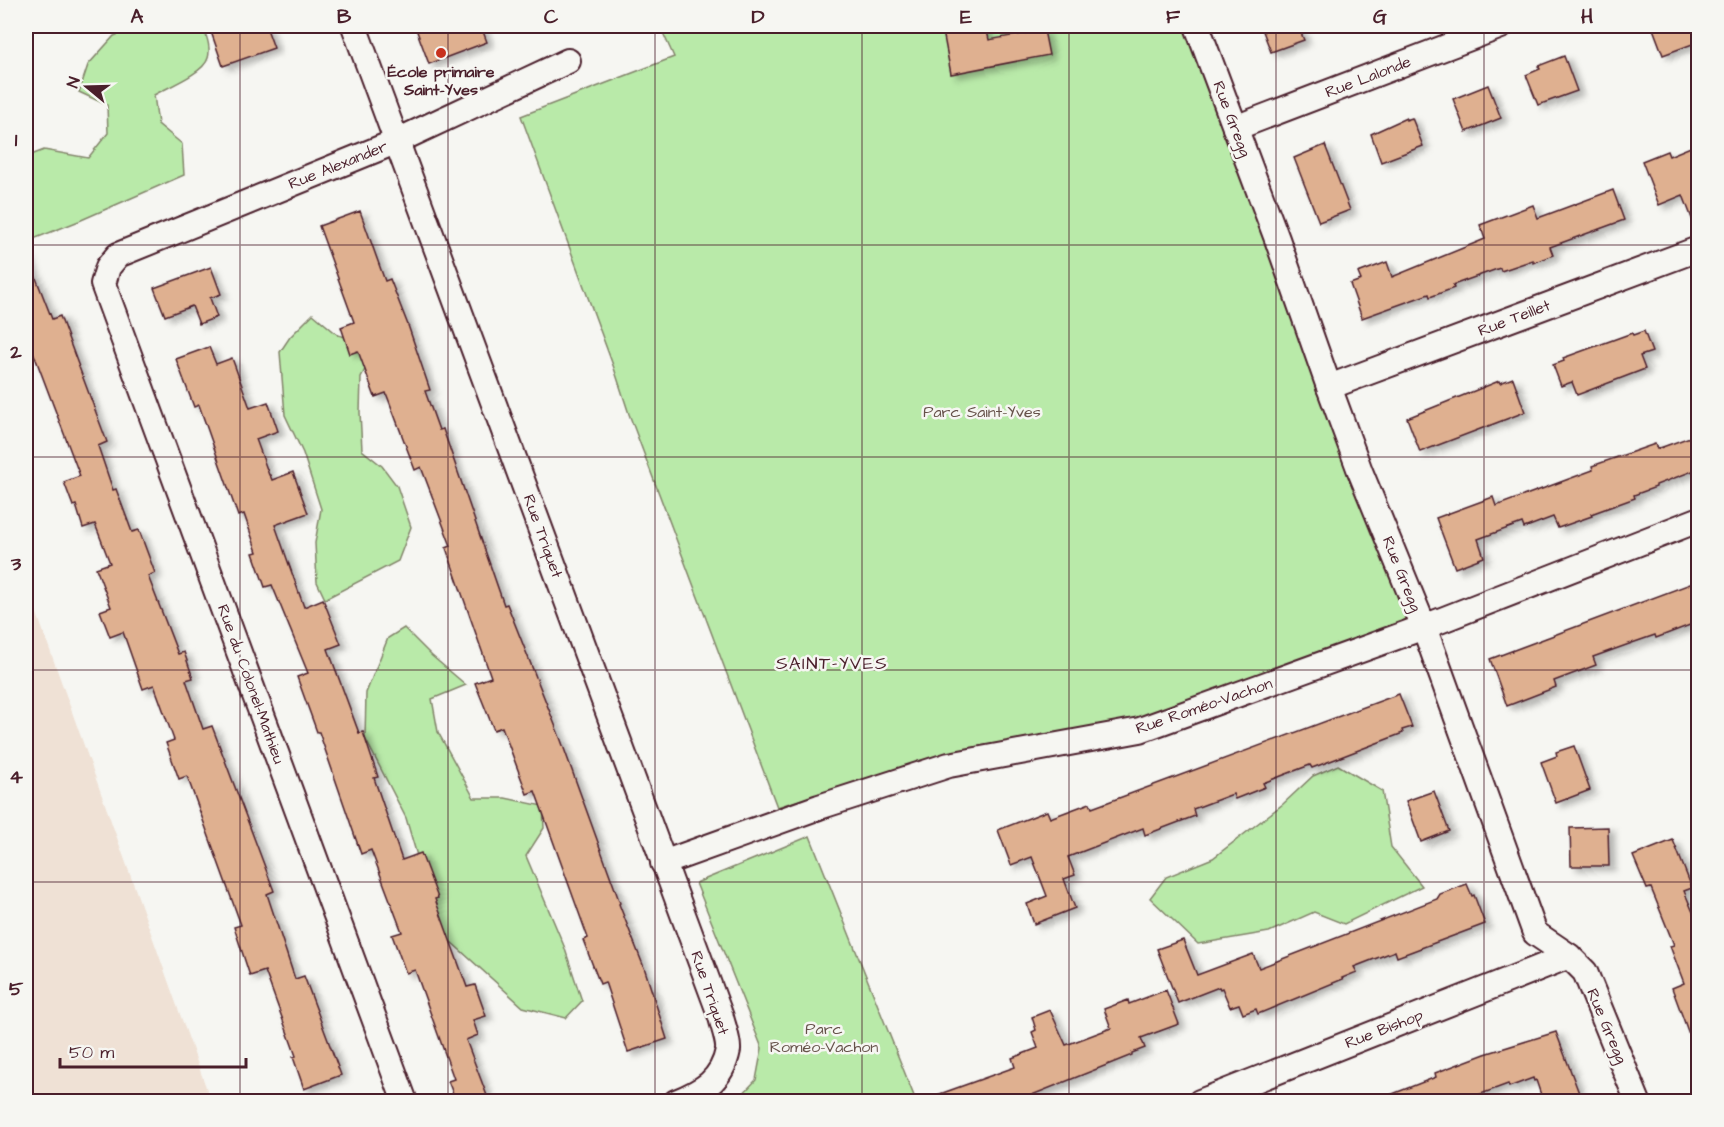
<svg xmlns="http://www.w3.org/2000/svg" width="1724" height="1127" font-family="'Architects Daughter',sans-serif">
  <style>
    .built { fill: #efe1d5 }
    .green { fill: #b9eaa9; stroke: #82846a; stroke-width: 1.5 }
    .building { fill: #dfb090; stroke: #4a1f2b; stroke-width: 1.5; filter: url(#shadow) }
    .lines { fill: none; stroke-linecap: round; stroke-linejoin: round }
    .street-casing { stroke: #4a1f2b; stroke-width: 28 }
    .street { stroke: #f6f6f2; stroke-width: 24 }
    .grid { fill: none; stroke: #4a1f2b; stroke-width: 1.5; stroke-opacity: 0.55 }
    .poi-dot { fill: #c8321e; stroke: #f6f6f2; stroke-width: 2 }
    .labels { text-anchor: middle; dominant-baseline: central; stroke-width: 5; stroke-linejoin: round; paint-order: stroke }
    .poi-label { font-size: 16px; font-weight: bold; fill: #4a1f2b; stroke: #f6f6f2 }
    .street-label { font-size: 16px; fill: #4a1f2b; stroke: #f6f6f2 }
    .park-label { font-size: 16px; fill: #66524a; stroke: #f6f6f2 }
    .neighbourhood-label { font-size: 18px; letter-spacing: 1.5px; fill: #4a1f2b; stroke: #f6f6f2 }
    .neatline { fill: none; stroke: #4a1f2b; stroke-width: 2 }
    .grid-label { font-size: 20px; text-anchor: middle; font-weight: bold; fill: #4a1f2b }
  </style>
  <defs>
    <filter id="shadow"><feDropShadow dx="6" dy="4" stdDeviation="3" flood-color="#0004"/></filter>
  </defs>
  <rect width="100%" height="100%" fill="#f6f6f2"/>
  <filter id="ink" filterUnits="userSpaceOnUse"><feTurbulence type="fractalNoise" baseFrequency=".0167" numOctaves="2"/><feDisplacementMap in="SourceGraphic" scale="12" xChannelSelector="R" yChannelSelector="G"/><feConvolveMatrix kernelMatrix="1 2 1 2 8 2 1 2 1" color-interpolation-filters="sRGB"/></filter>
  <g filter="url(#ink)">
    <path class="built" d="M26,583L211,1101H26Z"/>
    <g class="green">
      <path d="M139,26H202C206,34 211,48 208,58C204,73 168,87 154,95L158,124L182,144L184,175L79,221L26,242V157L44,150L88,158L108,133L107,105L79,92L88,65L114,36Z"/>
      <path d="M660,26H1190L1414,625L1168,718L946,755L777,807L629,414L614,368L521,116L674,57Z"/>
      <path d="M313,314L338,335L368,343L369,362L361,377L360,412L362,450L382,466L397,486L411,527L398,561L325,599L317,582L315,543L321,509L303,453L285,415L280,352L290,337Z"/>
      <path d="M404,628L432,656L466,685L432,699L438,732L474,798H505L543,806L544,828L526,856L564,946L582,1001L566,1018L523,1007L439,931L406,818L365,738L366,693L388,638Z"/>
      <path d="M1338,765L1382,791L1391,847L1422,886L1344,924L1314,912L1269,932L1198,944L1150,898L1166,877L1213,858L1283,804L1313,776Z"/>
      <path d="M810,836L916,1101H736L756,1080L762,1048L696,883Z"/>
    </g>
    <g class="building">
      <path d="M209,26H266L274,48L223,66Z"/>
      <path d="M415,26H481L487,42L429,64Z"/>
      <path d="M942,26H986L989,40L1044,30L1049,55L951,74Z"/>
      <path d="M1261,26H1298L1304,40L1271,52Z"/>
      <path d="M1652,26H1698V42L1663,55Z"/>
      <path d="M1564,56L1577,91L1538,105L1526,75L1540,69L1538,66Z"/>
      <path d="M1488,85L1501,118L1466,132L1453,99Z"/>
      <path d="M1406,118V120L1412,118L1423,146L1381,162L1371,134Z"/>
      <path d="M1325,145L1350,210L1319,222L1294,158Z"/>
      <path d="M1693,146L1698,160V231L1697,232L1683,195L1659,205L1642,161L1667,151L1669,156Z"/>
      <path d="M1613,190L1624,220L1550,247L1553,255L1533,263V260L1501,271L1500,268L1453,285L1454,288L1430,297L1429,294L1362,318L1350,284L1361,280L1358,273L1387,262L1392,277L1485,239L1480,225L1533,205L1538,218Z"/>
      <path d="M360,211L385,281L390,279L408,325L430,390L425,391L439,430L443,429L504,605L507,604L561,740L620,903L619,904L645,970L667,1039L628,1052L605,982L600,984L583,940L588,938L535,791L527,794L502,727L494,730L475,683L491,677L446,548L451,546L421,467L415,470L386,393L375,397L358,351L350,354L341,327L354,322L319,226Z"/>
      <path d="M26,255H27L52,319L60,316L107,442L98,446L113,490L116,489L132,532L139,530L155,573L148,576L178,654L184,652L193,678L186,680L203,729L212,726L274,891L267,894L295,979L304,976L341,1075L304,1089L293,1057L296,1056L265,971L250,976L234,927L241,925L187,776L179,779L166,743L174,740L154,685L143,689L123,632L110,637L100,611L111,607L96,568L110,563L95,524L83,528L76,505L73,506L64,482L80,476L26,333Z"/>
      <path d="M211,267L221,294L210,298L217,317L199,324L192,306L165,316L154,288Z"/>
      <path d="M1644,331L1652,352L1640,356L1645,369L1577,395L1572,382L1561,386L1553,365L1564,361L1563,358L1632,333L1633,335Z"/>
      <path d="M209,347L216,364L232,358L250,408L268,402L278,431L256,439L269,475H270L272,480L293,472L308,513L275,525L304,607L323,599L341,644L328,649L359,733L363,732L378,777L374,778L402,860L421,853L438,898L435,899L467,987L475,985L486,1016L473,1020L478,1035L466,1040L489,1101H456L448,1081L454,1079L415,970L406,973L392,935L402,932L371,850L361,854L319,732H317L297,677L308,673L272,585L265,587L253,553L257,552L244,514L238,516L199,405L194,407L176,359Z"/>
      <path d="M1513,378L1525,412L1420,452L1407,418L1499,381L1500,383Z"/>
      <path d="M1698,434V469L1656,485V487L1634,495L1635,498L1591,514L1592,516L1558,528L1553,517L1524,528L1522,523L1478,539L1484,557L1455,568L1436,518L1493,497L1496,506L1593,470L1592,466L1655,444L1657,449Z"/>
      <path d="M1698,581V622L1656,638L1655,635L1632,643L1593,657L1596,665L1554,681L1556,687L1507,706L1490,659Z"/>
      <path d="M1399,694L1412,727L1402,730L1403,733L1312,768L1310,765L1263,783L1265,787L1235,799L1233,794L1193,809L1195,816L1145,835L1143,828L1068,857L1075,875L1064,879L1075,908L1034,924L1027,904L1047,896L1032,857L1011,865L998,830L1047,811L1050,818L1090,803L1092,808Z"/>
      <path d="M1574,746L1590,790L1556,803L1541,762L1557,756L1556,752Z"/>
      <path d="M1434,791L1449,831L1421,842L1406,801Z"/>
      <path d="M1608,827L1609,866H1571L1570,828Z"/>
      <path d="M1673,840L1692,888L1684,891L1698,924V1053H1696L1672,988L1684,983L1670,946L1674,945L1651,888L1647,889L1633,856Z"/>
      <path d="M1467,884L1472,896L1474,895L1485,924L1397,957L1395,951L1354,967L1357,972L1342,978L1343,979L1258,1014L1256,1009L1243,1014L1239,1004L1230,1007L1222,988L1220,989L1219,987L1178,1003L1157,949L1183,940L1197,975L1253,954L1259,968L1437,899L1440,894Z"/>
      <path d="M1166,990L1179,1024L1141,1038L1145,1048L1132,1053V1055L1017,1101H927L926,1099L1015,1067L1012,1058L1038,1048L1032,1032L1036,1030L1032,1017L1050,1010L1066,1045L1111,1028L1104,1009L1128,1000L1129,1004Z"/>
      <path d="M1556,1032L1582,1101H1543L1536,1080L1534,1081L1533,1078L1509,1087L1508,1084L1462,1101H1377V1100L1436,1077L1435,1073L1485,1054Z"/>
    </g>
    <g class="lines">
      <g class="street-casing">
        <g id="street">
          <path d="M354,26L721,1017C723,1026 729,1041 728,1050C722,1081 702,1091 676,1102"/>
          <path d="M1197,26L1277,239L1329,387L1360,471L1424,627L1535,933L1569,956L1585,972L1638,1102"/>
          <path d="M1235,128L1501,26"/>
          <path d="M1329,387L1698,249"/>
          <path d="M663,863L819,807L949,765L1140,730L1424,627L1698,520"/>
          <path d="M405,1102L103,284L108,267L118,255L395,142L568,61"/>
          <path d="M1200,1102L1569,956"/>
        </g>
      </g>
      <use href="#street" class="street"/>
    </g>
  </g>
  <path class="grid" d="M240,26V1102M448,26V1102M655,26V1102M862,26V1102M1069,26V1102M1276,26V1102M1484,26V1102M26,245H1698M26,457H1698M26,670H1698M26,882H1698"/>
  <circle class="poi-dot" cx="441" cy="53" r="6"/>
  <g class="labels">
    <g class="poi-label">
      <text x="441" y="72">École primaire<tspan x="441" dy="18">Saint-Yves</tspan></text>
    </g>
    <g class="street-label">
      <text transform="translate(1368 77) rotate(-21)">Rue Lalonde</text>
      <text transform="translate(1232 119) rotate(69)">Rue Gregg</text>
      <text transform="translate(338 165) rotate(-22)">Rue Alexander</text>
      <text transform="translate(1514 318) rotate(-21)">Rue Teillet</text>
      <text transform="translate(543 536) rotate(70)">Rue Triquet</text>
      <text transform="translate(1402 574) rotate(68)">Rue Gregg</text>
      <text transform="translate(251 684) rotate(70)">Rue du Colonel-Mathieu</text>
      <text transform="translate(1204 706) rotate(-19)">Rue Roméo-Vachon</text>
      <text transform="translate(710 993) rotate(71)">Rue Triquet</text>
      <text transform="translate(1607 1026) rotate(67)">Rue Gregg</text>
      <text transform="translate(1384 1029) rotate(-21)">Rue Bishop</text>
    </g>
    <g class="park-label">
      <text x="982" y="412">Parc Saint-Yves</text>
      <text x="824" y="1029">Parc<tspan x="824" dy="18">Roméo-Vachon</tspan></text>
    </g>
    <g class="neighbourhood-label">
      <text x="832" y="663">SAINT-YVES</text>
    </g>
  </g>
  <rect width="1724" height="1127" fill="none" stroke="#f6f6f2" stroke-width="66"/>
  <g transform="translate(87 87) rotate(289)" stroke="#f6f6f2" stroke-width="4.5" paint-order="stroke">
  <path d="M0-4.5L10 22L0 15L-10 22Z" fill="#4a1f2b"/>
  <text y="-9" font-size="16" font-weight="bold" text-anchor="middle" fill="#4a1f2b">N</text>
  </g>
  <path d="M60 1058v9h186v-9" fill="none" stroke="#4a1f2b" stroke-width="3"/>
  <text x="69" y="1058" font-size="18" fill="#4a1f2b" stroke="#f6f6f2" stroke-width="4.5" paint-order="stroke">50 m</text>
  <rect x="33" y="33" width="1658" height="1061" class="neatline"/>
  <g class="grid-label">
    <text x="137" y="23">A</text>
    <text x="344" y="23">B</text>
    <text x="551" y="23">C</text>
    <text x="758" y="23">D</text>
    <text x="966" y="23">E</text>
    <text x="1173" y="23">F</text>
    <text x="1380" y="23">G</text>
    <text x="1587" y="23">H</text>
    <text x="16" y="146">1</text>
    <text x="16" y="358">2</text>
    <text x="16" y="570">3</text>
    <text x="16" y="783">4</text>
    <text x="16" y="995">5</text>
  </g>
</svg>
